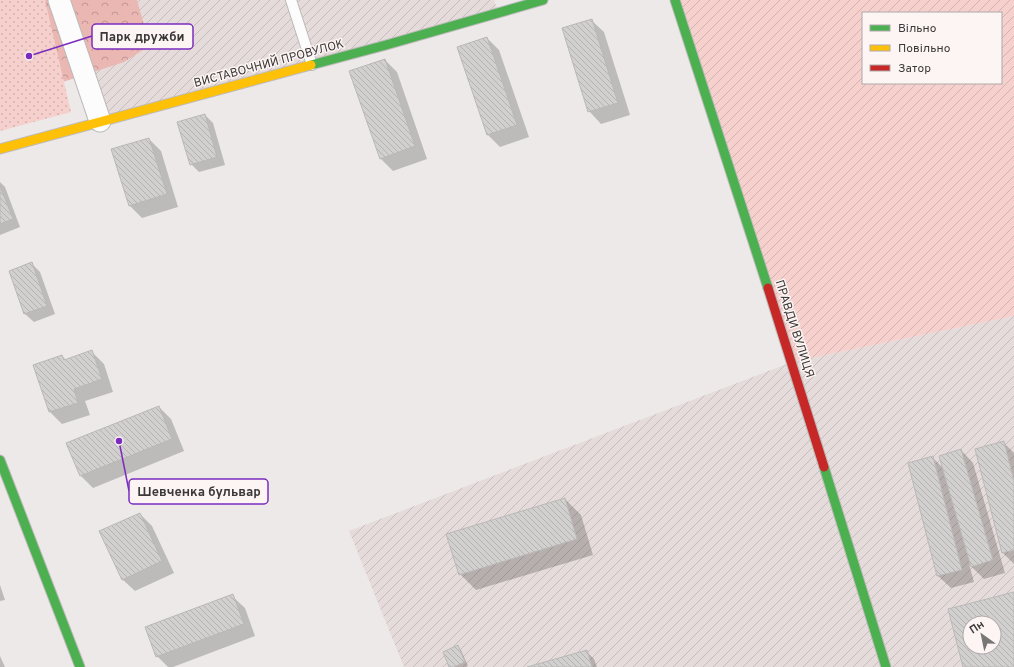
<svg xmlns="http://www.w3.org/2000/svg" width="1014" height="667" font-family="Overpass,sans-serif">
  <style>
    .industrial { fill: url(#industrial-furrows); fill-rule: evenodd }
    .forest { fill: url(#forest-crowns) }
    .park { fill: url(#park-dots) }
    .garden { fill: url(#garden-furrows); fill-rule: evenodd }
    .shadow { fill: #0003 }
    .building { fill: url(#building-back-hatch); stroke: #bab8b7; fill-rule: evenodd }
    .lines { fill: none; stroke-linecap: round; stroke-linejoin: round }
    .lane-casing { stroke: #bdbaba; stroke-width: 12 }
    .street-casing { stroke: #bdbaba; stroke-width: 23 }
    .fast-casing { stroke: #bdbaba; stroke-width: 11 }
    .slow-casing { stroke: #bdbaba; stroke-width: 11 }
    .jam-casing { stroke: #bdbaba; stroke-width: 11 }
    .lane { stroke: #fcfcfc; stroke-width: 10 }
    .street { stroke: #fcfcfc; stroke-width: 21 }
    .fast { stroke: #4caf50; stroke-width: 9 }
    .slow { stroke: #ffc107; stroke-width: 9 }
    .jam { stroke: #c62828; stroke-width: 9 }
    .labels { text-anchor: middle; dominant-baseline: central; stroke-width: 3; stroke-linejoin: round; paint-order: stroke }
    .street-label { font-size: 12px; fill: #3b3838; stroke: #fcf5f4 }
    .leader { fill: none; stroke: #7b2cbf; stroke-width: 1.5 }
    .callout-dot { fill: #7b2cbf; stroke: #fcf5f4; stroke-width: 1.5 }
    .callout { fill: #fcf5f4; stroke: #7b2cbf; stroke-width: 1.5 }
    .callout-label { font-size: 13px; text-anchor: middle; font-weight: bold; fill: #3b3838 }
  </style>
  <defs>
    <pattern id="industrial-furrows" width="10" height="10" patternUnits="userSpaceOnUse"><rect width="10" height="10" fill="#e5dbda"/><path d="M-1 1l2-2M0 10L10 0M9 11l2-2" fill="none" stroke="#c5bdbc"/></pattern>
    <pattern id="forest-crowns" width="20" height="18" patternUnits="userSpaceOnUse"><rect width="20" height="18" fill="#eab7b3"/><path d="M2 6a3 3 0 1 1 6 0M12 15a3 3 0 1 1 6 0" fill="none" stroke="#bf9693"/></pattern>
    <pattern id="park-dots" width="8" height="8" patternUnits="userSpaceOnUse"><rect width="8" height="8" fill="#f5d0cc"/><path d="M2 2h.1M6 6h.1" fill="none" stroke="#d3b3b0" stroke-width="1.8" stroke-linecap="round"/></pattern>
    <pattern id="garden-furrows" width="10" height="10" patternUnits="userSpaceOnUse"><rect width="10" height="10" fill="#f5d0cc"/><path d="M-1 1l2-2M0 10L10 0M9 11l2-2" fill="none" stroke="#d3b3b0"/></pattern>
    <pattern id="building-back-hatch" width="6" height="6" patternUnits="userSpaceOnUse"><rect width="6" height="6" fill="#d2cfcf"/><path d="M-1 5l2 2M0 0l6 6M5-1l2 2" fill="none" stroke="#b5b2b2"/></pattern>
  </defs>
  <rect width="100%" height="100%" fill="#ede9e9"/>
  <g class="industrial">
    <path d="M71,0H494L499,14L100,121Z"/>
    <path d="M1014,316V667H404L349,531L792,362ZM970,623H994V647H970Z"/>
  </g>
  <path class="forest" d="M0,0H137L145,28L143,50L124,62L14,98Z"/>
  <path class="park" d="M0,0H45L71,112L0,131Z"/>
  <path class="garden" d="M675,0H1014V316L792,362ZM863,13H1001V83H863Z"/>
  <g class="shadow">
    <path d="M591,20L604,32L630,115L601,124L589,111Z"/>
    <path d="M487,38L499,50L529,137L500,147L488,135L458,48Z"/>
    <path d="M385,60L397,72L427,159L393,171L380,158Z"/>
    <path d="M205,115L213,123L225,165L199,172L191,164Z"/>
    <path d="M149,139L161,151L178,207L142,218L129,205Z"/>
    <path d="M0,182L5,187L20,227L0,235Z"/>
    <path d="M31,263L40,272L55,314L34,322L25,314L10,271Z"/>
    <path d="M92,352L104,364L113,392L85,401L90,415L62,424L50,412L34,365L62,356L66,360Z"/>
    <path d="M159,407L171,419L184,451L93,488L81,476L68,444Z"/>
    <path d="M1003,442L1014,453V564L1003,553L976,449Z"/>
    <path d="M961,450L973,463L1005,573L984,579L969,564L974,582L951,588L938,576L909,463L932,457L943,468Z"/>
    <path d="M565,499L581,515L593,555L476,590L460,574Z"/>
    <path d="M140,514L152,526L174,573L135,591L122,579Z"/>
    <path d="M0,585L5,600L0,601Z"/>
    <path d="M232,596L245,608L255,636L173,667H168L157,656Z"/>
    <path d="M457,647L461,650L468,666L466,667H450Z"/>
    <path d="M586,651L594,659L597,667H531Z"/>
    <path d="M0,656L5,667H0Z"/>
  </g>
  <g class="building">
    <path d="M592,19L618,103L588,112L562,28Z"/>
    <path d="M487,37L517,125L487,135L457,47Z"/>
    <path d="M385,59L415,146L380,159L349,71Z"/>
    <path d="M205,114L217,157L190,165L177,122Z"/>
    <path d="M149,138L167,194L129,206L111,149Z"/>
    <path d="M0,186L13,219L0,224Z"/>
    <path d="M32,262L47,306L24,314L9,271Z"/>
    <path d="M92,350L102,379L74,389L78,403L49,412L33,365L62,355L64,360Z"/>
    <path d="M159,406L172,439L80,476L66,443Z"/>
    <path d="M1004,441L1014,481V550L1002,553L975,449Z"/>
    <path d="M961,449L993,560L971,567L939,456Z"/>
    <path d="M933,456L962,570L937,576L908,463Z"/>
    <path d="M565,498L577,539L459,575L446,534Z"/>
    <path d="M140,513L162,561L122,580L99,531Z"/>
    <path d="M1014,592V667H963L948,609ZM970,623H994V647H970Z"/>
    <path d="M233,594L244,624L156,657L145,627Z"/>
    <path d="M458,645L465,662L454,667H449L443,652Z"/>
    <path d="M587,650L592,667H527Z"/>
  </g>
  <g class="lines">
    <g class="lane-casing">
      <path id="lane" d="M291,0L312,65"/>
    </g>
    <g class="street-casing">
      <path id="street" d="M59,0L100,121"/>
    </g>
    <g class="fast-casing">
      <g id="fast">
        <path d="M675,0L768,288"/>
        <path d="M311,65L386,45L543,0"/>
        <path d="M0,460L80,667"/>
        <path d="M824,467L886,667"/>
      </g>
    </g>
    <g class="slow-casing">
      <path id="slow" d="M0,149L311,65"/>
    </g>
    <g class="jam-casing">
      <path id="jam" d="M768,288L824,467"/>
    </g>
    <use href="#lane" class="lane"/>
    <use href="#street" class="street"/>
    <use href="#fast" class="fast"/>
    <use href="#slow" class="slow"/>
    <use href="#jam" class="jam"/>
  </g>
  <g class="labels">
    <g class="street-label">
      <text transform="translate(269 64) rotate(-15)">ВИСТАВОЧНИЙ ПРОВУЛОК</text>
      <text transform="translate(794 329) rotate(72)">ПРАВДИ ВУЛИЦЯ</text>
    </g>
  </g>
  <path class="leader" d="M29 56L92 36M119 441L129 491"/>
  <g class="callout-dot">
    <circle cx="29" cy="56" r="4"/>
    <circle cx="119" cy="441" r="4"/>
  </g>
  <g class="callout">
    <rect x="92" y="24" width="101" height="25" rx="4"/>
    <rect x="129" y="479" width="139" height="25" rx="4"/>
  </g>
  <g class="callout-label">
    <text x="142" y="41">Парк дружби</text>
    <text x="199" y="496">Шевченка бульвар</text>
  </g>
  <rect x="862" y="12" width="140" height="72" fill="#fcf5f4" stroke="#afa9a9"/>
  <rect x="870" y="25" width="20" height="6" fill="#4caf50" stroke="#afa9a9"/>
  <text x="898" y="32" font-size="12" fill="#3b3838">Вільно</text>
  <rect x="870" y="45" width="20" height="6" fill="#ffc107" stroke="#afa9a9"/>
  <text x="898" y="52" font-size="12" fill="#3b3838">Повільно</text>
  <rect x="870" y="65" width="20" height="6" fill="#c62828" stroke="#afa9a9"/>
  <text x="898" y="72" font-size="12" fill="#3b3838">Затор</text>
  <g transform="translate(982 635) rotate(327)"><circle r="19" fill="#fcf5f4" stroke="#afa9a9"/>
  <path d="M0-3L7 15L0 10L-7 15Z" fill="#797676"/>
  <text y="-6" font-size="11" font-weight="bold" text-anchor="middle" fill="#3b3838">Пн</text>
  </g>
</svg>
